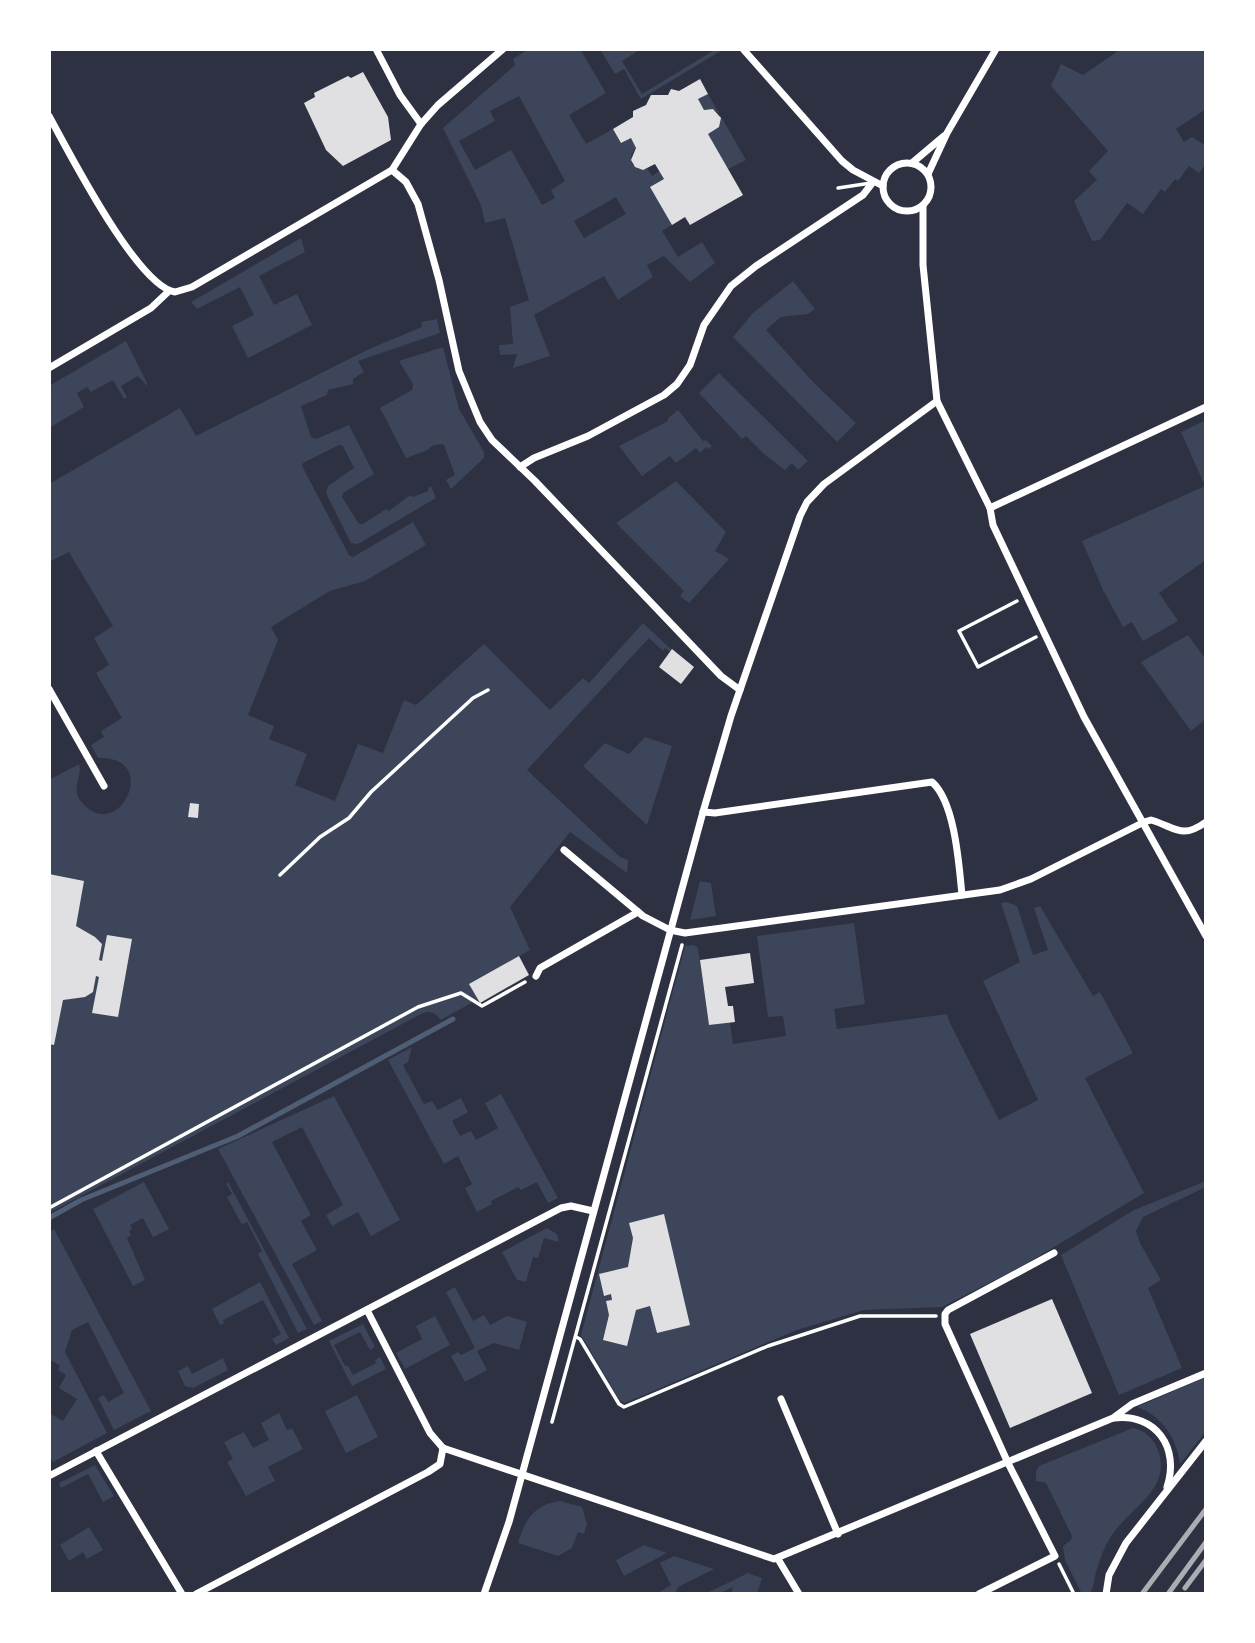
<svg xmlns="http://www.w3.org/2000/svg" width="1255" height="1643" font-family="'Sofia Sans Condensed',sans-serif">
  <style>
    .green { fill: #3c4559; fill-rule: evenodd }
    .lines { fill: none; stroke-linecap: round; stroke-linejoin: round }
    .stream { stroke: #4f5d75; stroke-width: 5 }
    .building { fill: #e0e0e3 }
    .path { stroke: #fff; stroke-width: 3.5 }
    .service { stroke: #fff; stroke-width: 3.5 }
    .minor { stroke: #fff; stroke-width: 7 }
    .rail { stroke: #abadb3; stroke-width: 5 }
  </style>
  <rect width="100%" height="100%" fill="#2d3142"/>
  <g class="green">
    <path d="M529,49H580L606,93L569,115L586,144L613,129L621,143L631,138L636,148L631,155L632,164L639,169L647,168L652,176L659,171L664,179L650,187L672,225L662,231L678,257L702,242L715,263L690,282L664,256L647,265L653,277L618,300L604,276L534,315L550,356L513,368L517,354L500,355L499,345L513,344L510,307L529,300L505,218L485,223L481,205L443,128L515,65L513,59ZM519,96L565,181L551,190L555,198L542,205L511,150L475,170L459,141L495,121L490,111ZM616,197L626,214L584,238L574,221Z"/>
    <path d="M600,49H641L622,61L642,94L716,49H724L641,99L624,69L615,74Z"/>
    <path d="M1121,49H1206V109L1176,129L1184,142L1192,137L1206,146V163L1199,173L1189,166L1178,181L1175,179L1165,192L1161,189L1143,214L1127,203L1100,240L1092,241L1074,201L1097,180L1089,171L1108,151L1051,86L1061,64L1083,75Z"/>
    <path d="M708,94L746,160L728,169L708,134L719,127L720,114L713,109L704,110L698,99Z"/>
    <path d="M301,238L305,252L259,276L274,305L297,294L312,325L248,358L232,326L254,315L240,287L197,309L191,302Z"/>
    <path d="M793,281L815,309L808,314L781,317L766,330L814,383L856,423L837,442L733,337L753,313Z"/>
    <path d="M437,319L440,333L358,361L364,372L353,379V384L328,390L327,395L301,406L311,437L316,439L349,425L374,474L343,493L342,497L359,524H363L386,509L389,511L410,495L413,497L428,491L429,487L431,486L436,498L358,544L351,543L326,493L328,486L354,468L343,446L339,445L303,463L302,466L349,555L353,557L413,522L426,545L365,581L330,591L271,627L278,640L248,715L274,726L269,739L307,754L295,785L335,801L358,744L383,753L404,700L416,705L484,644L550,710L583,678L589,683L643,623L672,650L670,652L665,648L663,651L649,638L527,770L620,857L628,860L627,873L570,832L510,907L530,950L470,984L478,999L441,1020C434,1012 431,1010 421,1014L49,1213V780L79,764C83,775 71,787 80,800C117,849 163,755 98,758L91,745L104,737L101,731L122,718L96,673L109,665L94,638L113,626L69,552L49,562V484L180,408L196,436L369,349L422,327L421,322Z"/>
    <path d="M126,341L147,383V386L138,376L121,386L127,397L124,399L113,380L91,392L87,387L77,393L84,407L49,428V386Z"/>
    <path d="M443,347L459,409L484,452V458L451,489L446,480L455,475L444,445C439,443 431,445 428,450L406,458L380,408L412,390L413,384L399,361Z"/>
    <path d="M719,373L808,461L798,470L792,463L785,470L765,455L746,436L742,439L699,393Z"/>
    <path d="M678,410L703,441L706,440L712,446L709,449L706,447L700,453L696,448L676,463L670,456L642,476L619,446L668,421V418Z"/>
    <path d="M1206,420V560L1159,593L1178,621L1143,641L1132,622L1123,627L1103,590L1082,541L1205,486L1181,432Z"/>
    <path d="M676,481L726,532L715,551L729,559L689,603L680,596L684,591L616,523Z"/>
    <path d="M1188,635L1206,660V719L1191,731L1141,662Z"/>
    <path d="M645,737L672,746L647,825L583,766L605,743L629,754Z"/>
    <path d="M700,881L711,883L716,916L690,920Z"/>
    <path d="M1007,902L1017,906L1033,955L1048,950L1034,908L1040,906L1093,996L1100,992L1133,1053L1085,1078L1144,1193L1024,1265L942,1307L864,1310L797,1330L625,1403L620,1401L581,1335L685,946L694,945L698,948L709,1025L730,1022L733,1044L786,1036L783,1016L768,1017L757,936L854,923L865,1004L834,1009L837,1029L947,1014L949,1021L999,1120L1038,1100L983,981L1020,962L1001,903Z"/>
    <path d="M412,1047L408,1062L403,1065L424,1104L432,1101L438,1110L461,1098L468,1112L452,1121L460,1136L471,1131L476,1140L498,1128L485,1103L501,1094L558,1198L548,1203L537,1182L521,1190L518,1187L491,1201L492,1204L477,1212L465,1188L472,1184L458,1156L444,1164L388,1060Z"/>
    <path d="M334,1096L400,1220L371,1236L358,1212L332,1226L326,1215L343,1205L302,1127L272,1142L311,1215L301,1221L317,1250L292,1264L322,1321L314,1325L218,1149Z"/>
    <path d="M1206,1181V1187L1143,1217L1136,1231L1140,1243L1161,1280L1148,1288L1182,1368L1119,1395L1061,1255L1134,1210Z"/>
    <path d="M144,1182L169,1229L153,1237L143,1218L130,1225L132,1229L129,1231L131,1235L127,1238L145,1280L133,1286L93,1209Z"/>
    <path d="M228,1182L307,1329L298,1333L258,1254L262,1251L247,1222L242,1225L227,1197L232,1194L226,1183Z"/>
    <path d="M547,1228L557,1234L559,1242L544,1238L538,1258L533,1257L526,1282L517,1280L502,1252Z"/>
    <path d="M54,1229L151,1411L114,1430L98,1398L104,1395L108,1402L124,1393L88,1322L72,1330L65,1352L107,1433L53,1462L49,1455V1413L63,1421L77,1399L59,1388L66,1375L58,1370L60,1366L49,1359V1232Z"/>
    <path d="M260,1282L289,1338L276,1345L272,1339L281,1334L263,1300L223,1320L224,1323L220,1325L212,1309Z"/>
    <path d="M455,1287L473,1321L484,1315L490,1325L507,1316L527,1322L519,1350L494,1343L477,1351L487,1370L465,1382L451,1356L458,1352L461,1355L475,1348L446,1292Z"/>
    <path d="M435,1316L450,1345L405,1369L396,1353L422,1339L416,1326Z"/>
    <path d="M363,1324L375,1347L370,1350L360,1332L334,1345L345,1366H348L353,1375L376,1363L375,1360L380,1357L386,1369L352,1386L329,1341Z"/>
    <path d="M223,1358L228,1370L193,1388L185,1386L178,1371L188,1366L192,1374Z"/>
    <path d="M1206,1377V1431L1180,1464C1177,1438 1162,1416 1137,1407Z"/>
    <path d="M357,1395L378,1437L346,1453L325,1411Z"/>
    <path d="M279,1413L287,1430L292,1428L303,1449L268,1467L275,1481L246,1496L227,1462L233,1459L224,1442L244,1432L253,1448L269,1440L261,1423Z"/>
    <path d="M1133,1428C1144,1430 1152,1437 1157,1448C1175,1489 1127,1509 1110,1538C1104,1548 1100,1558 1097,1569C1094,1577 1095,1587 1089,1594H1082L1065,1560L1063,1546L1071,1540L1072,1536L1046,1483L1036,1481V1471L1039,1466Z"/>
    <path d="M95,1465L114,1496L103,1502L88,1474L61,1488L59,1483Z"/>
    <path d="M560,1501L582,1507L587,1524L584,1534L578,1532L572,1548L558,1556L518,1543C525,1520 534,1504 560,1501Z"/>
    <path d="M89,1527L103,1550L87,1559L83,1552L69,1561L60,1545Z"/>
    <path d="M644,1545L667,1553L624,1576L616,1560Z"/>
    <path d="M674,1556L714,1569L678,1587L675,1594H656L671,1585L660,1563Z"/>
    <path d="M748,1573L762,1578L757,1594H731L733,1587L718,1594H705Z"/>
  </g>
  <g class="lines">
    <path class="stream" d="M49,1218L81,1200L238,1136L453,1019"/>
  </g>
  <g class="building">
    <path d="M363,72L388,117L391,140L343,166L326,150L304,103L315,97L314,93L348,76L351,78Z"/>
    <path d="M700,79L708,94L698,99L704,110L713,109L721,118L719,127L708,134L743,195L690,225L685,217L672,225L650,187L664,179L655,164L643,170L635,167L631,160L636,148L631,138L621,143L613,129L633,117V111L646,105L651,95H668L671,89L679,91Z"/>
    <path d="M672,649L694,667L681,684L659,667Z"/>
    <path d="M190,803L199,804L198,818L188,817Z"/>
    <path d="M49,874L84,881L76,926L95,937L102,944L99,960L102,961L107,935L132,939L118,1017L92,1013L99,977L96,976L93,992L85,997L63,1000L54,1045L49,1044Z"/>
    <path d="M750,953L754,983L725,987L728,1006H733L735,1022L709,1025L700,960Z"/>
    <path d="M519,956L529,975L480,1003L469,984Z"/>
    <path d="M664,1214L690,1325L657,1333L650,1306L636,1310L627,1346L603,1340L609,1315L606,1301L612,1300L611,1294L604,1296L599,1274L628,1267L633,1238L629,1223Z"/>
    <path d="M1052,1299L1092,1393L1010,1428L970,1334Z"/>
  </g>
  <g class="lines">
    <g class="path">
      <path d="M1017,601L959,631L978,667L1036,637"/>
      <path d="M280,875L320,837L349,818L371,792L473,698L488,690"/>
      <path d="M49,1208L418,1007L461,993L482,1006L525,982"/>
      <path d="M576,1337L580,1339L619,1404L624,1407L768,1346L860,1316H936"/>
      <path d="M552,1422L682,945"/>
      <path d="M1059,1564L1074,1594"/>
    </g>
    <path class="service" d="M838,188L871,183"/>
    <g class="minor">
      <path d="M376,49L400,95L421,124"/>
      <path d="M743,49L842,161L853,170L883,186"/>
      <path d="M49,116C69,152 137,286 175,292L192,287L392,170L421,124L438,105L503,49"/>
      <circle cx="907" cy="187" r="24"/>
      <path d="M912,163L944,136"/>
      <path d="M392,170L406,182L418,204L439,280L459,371L480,422L492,440L535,481L721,676L740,690"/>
      <path d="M928,174L947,133L996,49"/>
      <path d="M923,206V265L937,401L990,508L993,525L1084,717L1206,936"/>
      <path d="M49,368L151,308L169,291"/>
      <path d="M520,467L534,458L588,436L664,395L677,384L690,365L704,325L731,286L756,266L863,195L873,182"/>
      <path d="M990,508L1206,407"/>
      <path d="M49,689L104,786"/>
      <path d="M703,812L715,813L932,782C955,802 959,865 962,895"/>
      <path d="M564,850L643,916L670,930L685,933L1000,890L1031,879L1144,822L1151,820C1175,827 1181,840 1206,822"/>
      <path d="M536,976L540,968L638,912"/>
      <path d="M367,1310L430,1433L443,1448L774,1559L1113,1418L1132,1404L1206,1373"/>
      <path d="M781,1399L838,1534"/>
      <path d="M1114,1418C1156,1413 1180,1448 1167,1487"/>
      <path d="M96,1451L182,1594"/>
      <path d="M49,1476L561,1208L571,1206L593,1211"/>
      <path d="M778,1559L799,1594"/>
      <path d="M196,1594L428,1472L440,1464L443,1448"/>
      <path d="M484,1594L509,1522L703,812L731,716L800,516L807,502L824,484L937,401"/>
      <path d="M979,1594L1055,1556L1008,1463L945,1324V1314L948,1310L1054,1253"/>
      <path d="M1106,1594L1109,1575L1126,1543L1206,1441"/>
    </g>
    <g class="rail">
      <path d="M1185,1588L1206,1560"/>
      <path d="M1142,1594L1206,1509"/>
      <path d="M1168,1594L1206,1542"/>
    </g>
  </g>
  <rect width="1255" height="1643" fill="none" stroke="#ffffff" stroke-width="102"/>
</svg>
